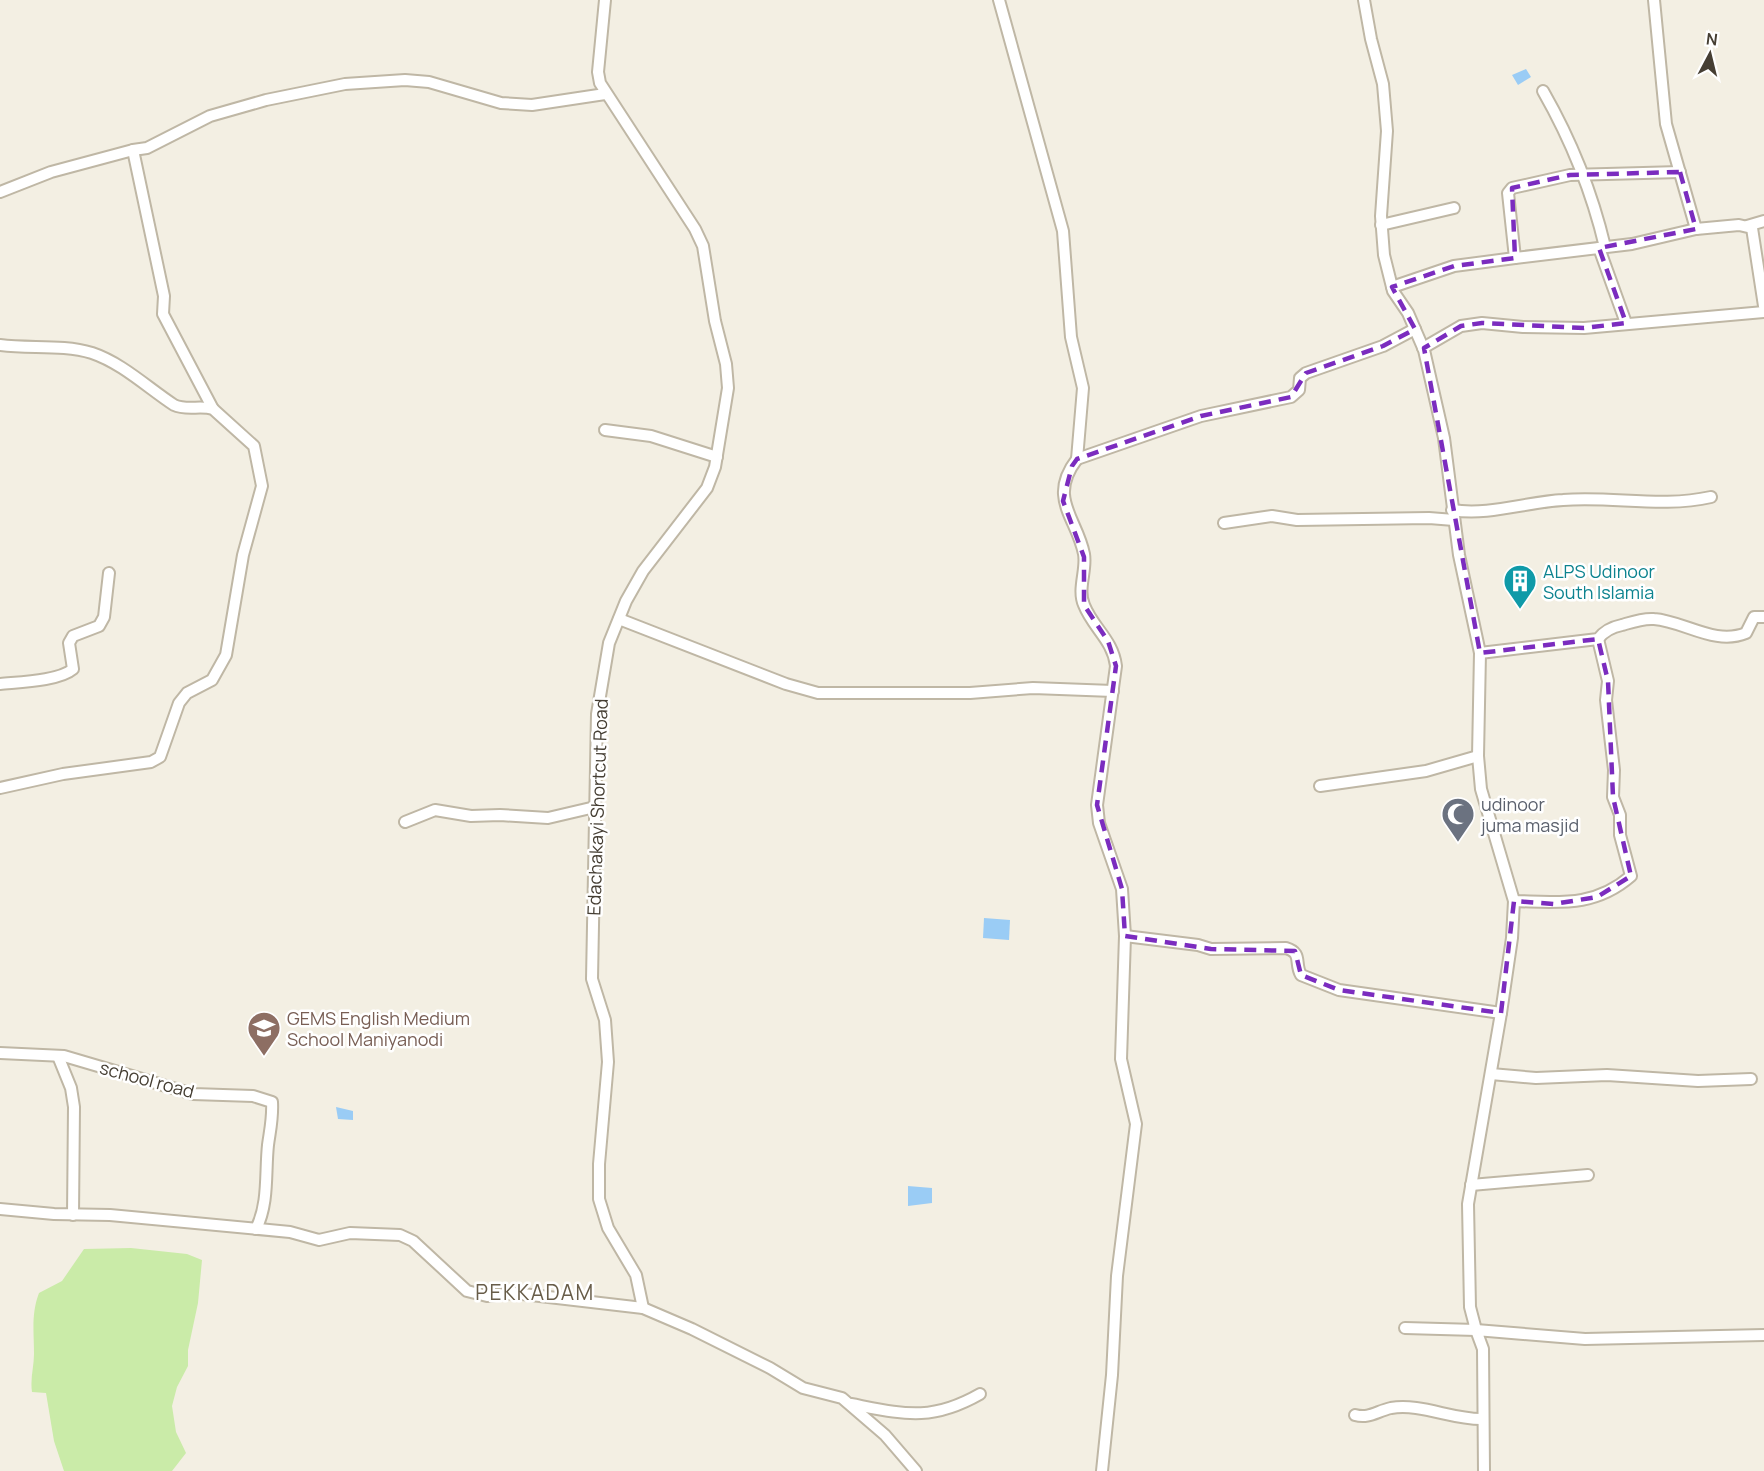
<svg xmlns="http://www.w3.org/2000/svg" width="1764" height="1471" font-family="Manrope,sans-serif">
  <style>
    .green { fill: #caeba8 }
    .water { fill: #9accf5 }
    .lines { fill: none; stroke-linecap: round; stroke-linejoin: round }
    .minor-casing { stroke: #bfb7a5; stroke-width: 14 }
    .minor { stroke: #fff; stroke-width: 10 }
    .marked { fill: none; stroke: #7b2cbf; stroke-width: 4.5; stroke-dasharray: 12 8; stroke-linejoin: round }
    .labels { text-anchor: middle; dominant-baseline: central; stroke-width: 5; stroke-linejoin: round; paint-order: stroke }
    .culture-label { font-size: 18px; fill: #0d838f; stroke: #fff; text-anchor: start }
    .worship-label { font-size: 18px; fill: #5b616d; stroke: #fff; text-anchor: start }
    .street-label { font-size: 18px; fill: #453e33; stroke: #fff }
    .education-label { font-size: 18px; fill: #785e54; stroke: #fff; text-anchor: start }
    .quarter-label { font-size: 21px; letter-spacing: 1.5px; fill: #685d49; stroke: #fff }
  </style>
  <rect width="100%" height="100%" fill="#f3efe3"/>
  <path class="green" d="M131,1248L187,1254L202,1260L198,1303L188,1350V1366L177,1387L172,1406L176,1432L186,1453L172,1471H64L54,1441L46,1393L32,1392C30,1378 34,1367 34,1354C34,1332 31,1314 39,1293L62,1281L84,1249Z"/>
  <g class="water">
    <path d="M1526,69L1531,77L1518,85L1512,75Z"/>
    <path d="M984,918L1010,920L1009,940L983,938Z"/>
    <path d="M336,1107L353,1111V1120L338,1119Z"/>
    <path d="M908,1186L932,1188V1203L908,1206Z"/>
  </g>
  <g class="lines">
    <g class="minor-casing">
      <g id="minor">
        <path d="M605,0L598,72L600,83L695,229L703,246L715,321L726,364L728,388L715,467L707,488L643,571L626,601L609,643L597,714L592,979L605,1020L608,1062L599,1164V1199L608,1228L636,1275L643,1308"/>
        <path d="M999,0L1063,231L1071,337L1083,388L1077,459C1047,498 1077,518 1084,554C1087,570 1077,589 1084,605C1093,628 1113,640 1116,666L1097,805L1099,823L1122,889L1125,936L1121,1059L1136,1124L1117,1276L1112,1375L1102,1471"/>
        <path d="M1364,0L1371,39L1383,84L1387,131L1381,216L1384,255L1393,291L1408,313L1424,350L1444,438L1459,555L1480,653L1478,756L1481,789L1514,901L1512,938L1501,1013L1468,1204L1470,1307L1476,1330L1405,1328"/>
        <path d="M1654,0L1666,124L1696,229L1739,225L1752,228L1764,306"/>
        <path d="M1543,91C1571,140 1592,192 1605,247"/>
        <path d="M133,150L164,296L163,314L213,409"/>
        <path d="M0,192L51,172L133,150L147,148L210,116L266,100L345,84L405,80L429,82L501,103L532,105L605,94"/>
        <path d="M1381,225L1454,208"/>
        <path d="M1747,226L1764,221"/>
        <path d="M1599,248L1626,323"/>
        <path d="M1515,258L1632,244L1696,229"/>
        <path d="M1392,287L1454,266L1515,258L1508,193L1512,188L1570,175L1680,172"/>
        <path d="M0,345C30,349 62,344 92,353C122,363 148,388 174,405C187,411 200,405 213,409L254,446L262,486L243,555L226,655L212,680L187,693L179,703L160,757L151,762L63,774L0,788"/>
        <path d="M1423,348L1461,326L1482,323L1523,327L1584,328L1764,312"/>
        <path d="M605,430L651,436L717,457"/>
        <path d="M1077,459L1201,416L1291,397L1299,390L1300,378L1306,373L1383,346L1415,329"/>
        <path d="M1452,510C1489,516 1526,502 1563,500C1613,496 1662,508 1711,497"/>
        <path d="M1224,523L1272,516L1297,520L1429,518L1454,520"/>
        <path d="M619,619L786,684L818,693H970L1033,688L1113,691"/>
        <path d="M1480,653L1598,639C1604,631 1612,627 1622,625C1632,622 1643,618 1654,619C1684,621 1715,646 1746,633L1754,617H1764"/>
        <path d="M0,684C19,682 59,681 73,669L69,643L73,636L99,626L104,617L109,573"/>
        <path d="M1320,786L1426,771L1478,756"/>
        <path d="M405,822L435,810L471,816L500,815L548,818L595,807"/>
        <path d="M1514,901C1558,902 1594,908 1631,876L1620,835V815L1613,797L1614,770L1606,700L1608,681L1598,639"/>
        <path d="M1125,936L1198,945L1211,949L1286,948C1303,953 1294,963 1301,975L1339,990L1501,1013"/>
        <path d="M0,1053L64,1056L193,1094L253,1096L272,1102C273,1118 270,1130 268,1145C265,1173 269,1203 256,1229"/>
        <path d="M58,1056L71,1088L74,1107L73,1215"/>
        <path d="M1491,1074L1536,1078L1607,1075L1698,1081L1751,1079"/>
        <path d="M1471,1185L1588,1175"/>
        <path d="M0,1209L54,1214L110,1215L290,1232L319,1240L350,1233L400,1235L413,1241L467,1291L487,1296L514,1293L643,1308L692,1329L770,1368L803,1388L842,1398L885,1435L916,1471"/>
        <path d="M851,1404C904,1414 931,1422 980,1394"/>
        <path d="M1355,1415C1369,1419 1377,1411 1391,1408C1421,1403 1453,1420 1483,1419"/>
        <path d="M1484,1471L1483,1349L1476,1330L1585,1339L1764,1335"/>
      </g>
    </g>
    <use href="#minor" class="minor"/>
  </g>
  <path class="marked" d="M1680,172L1696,229L1599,248L1626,323L1584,328L1482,323L1461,326L1424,348L1480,653L1598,639L1608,681L1613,797L1631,876L1597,897L1554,904L1514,901L1501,1013L1339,990L1301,975L1295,951L1211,949L1125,936L1122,889L1097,805L1116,666L1108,641L1084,605V557L1063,501L1072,466L1077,459L1201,416L1291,397L1306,373L1383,346L1415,329L1392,287L1454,266L1515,258L1512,188L1570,175Z"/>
  <defs>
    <g id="building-pin" transform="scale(1.725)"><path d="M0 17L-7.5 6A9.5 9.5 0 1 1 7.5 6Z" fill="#0f9aa8" stroke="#fff"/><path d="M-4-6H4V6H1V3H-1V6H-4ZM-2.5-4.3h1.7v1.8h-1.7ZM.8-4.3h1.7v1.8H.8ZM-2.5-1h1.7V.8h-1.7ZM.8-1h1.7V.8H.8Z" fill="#fff"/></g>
    <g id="mosque-pin" transform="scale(1.725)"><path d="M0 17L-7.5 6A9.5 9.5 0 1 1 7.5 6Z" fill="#6b7280" stroke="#fff"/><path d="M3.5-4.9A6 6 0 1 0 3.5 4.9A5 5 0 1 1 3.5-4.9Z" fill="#fff"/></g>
    <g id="school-pin" transform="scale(1.725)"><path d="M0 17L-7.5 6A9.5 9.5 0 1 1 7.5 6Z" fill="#8d6e63" stroke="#fff"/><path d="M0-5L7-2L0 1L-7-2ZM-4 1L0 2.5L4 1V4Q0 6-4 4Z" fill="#fff"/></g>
  </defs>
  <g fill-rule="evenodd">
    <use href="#building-pin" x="1520" y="581"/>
    <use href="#mosque-pin" x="1458" y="814"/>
    <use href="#school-pin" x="264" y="1028"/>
  </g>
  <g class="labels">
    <g class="culture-label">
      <text x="1543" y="571">ALPS Udinoor<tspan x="1543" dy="21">South Islamia</tspan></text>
    </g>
    <g class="worship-label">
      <text x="1481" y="804">udinoor<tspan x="1481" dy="21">juma masjid</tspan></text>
    </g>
    <g class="street-label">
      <text transform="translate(597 807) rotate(-88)">Edachakayi Shortcut Road</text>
      <text transform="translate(147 1079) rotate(15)">school road</text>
    </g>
    <g class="education-label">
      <text x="287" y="1018">GEMS English Medium<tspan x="287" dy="21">School Maniyanodi</tspan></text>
    </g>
    <g class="quarter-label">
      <text x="535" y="1292">PEKKADAM</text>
    </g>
  </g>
  <g transform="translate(1710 54) rotate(7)" stroke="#ffffff" stroke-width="4.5" paint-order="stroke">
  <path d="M0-4.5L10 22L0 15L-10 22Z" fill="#453e33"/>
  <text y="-9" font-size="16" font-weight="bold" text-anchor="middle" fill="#453e33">N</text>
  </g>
</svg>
